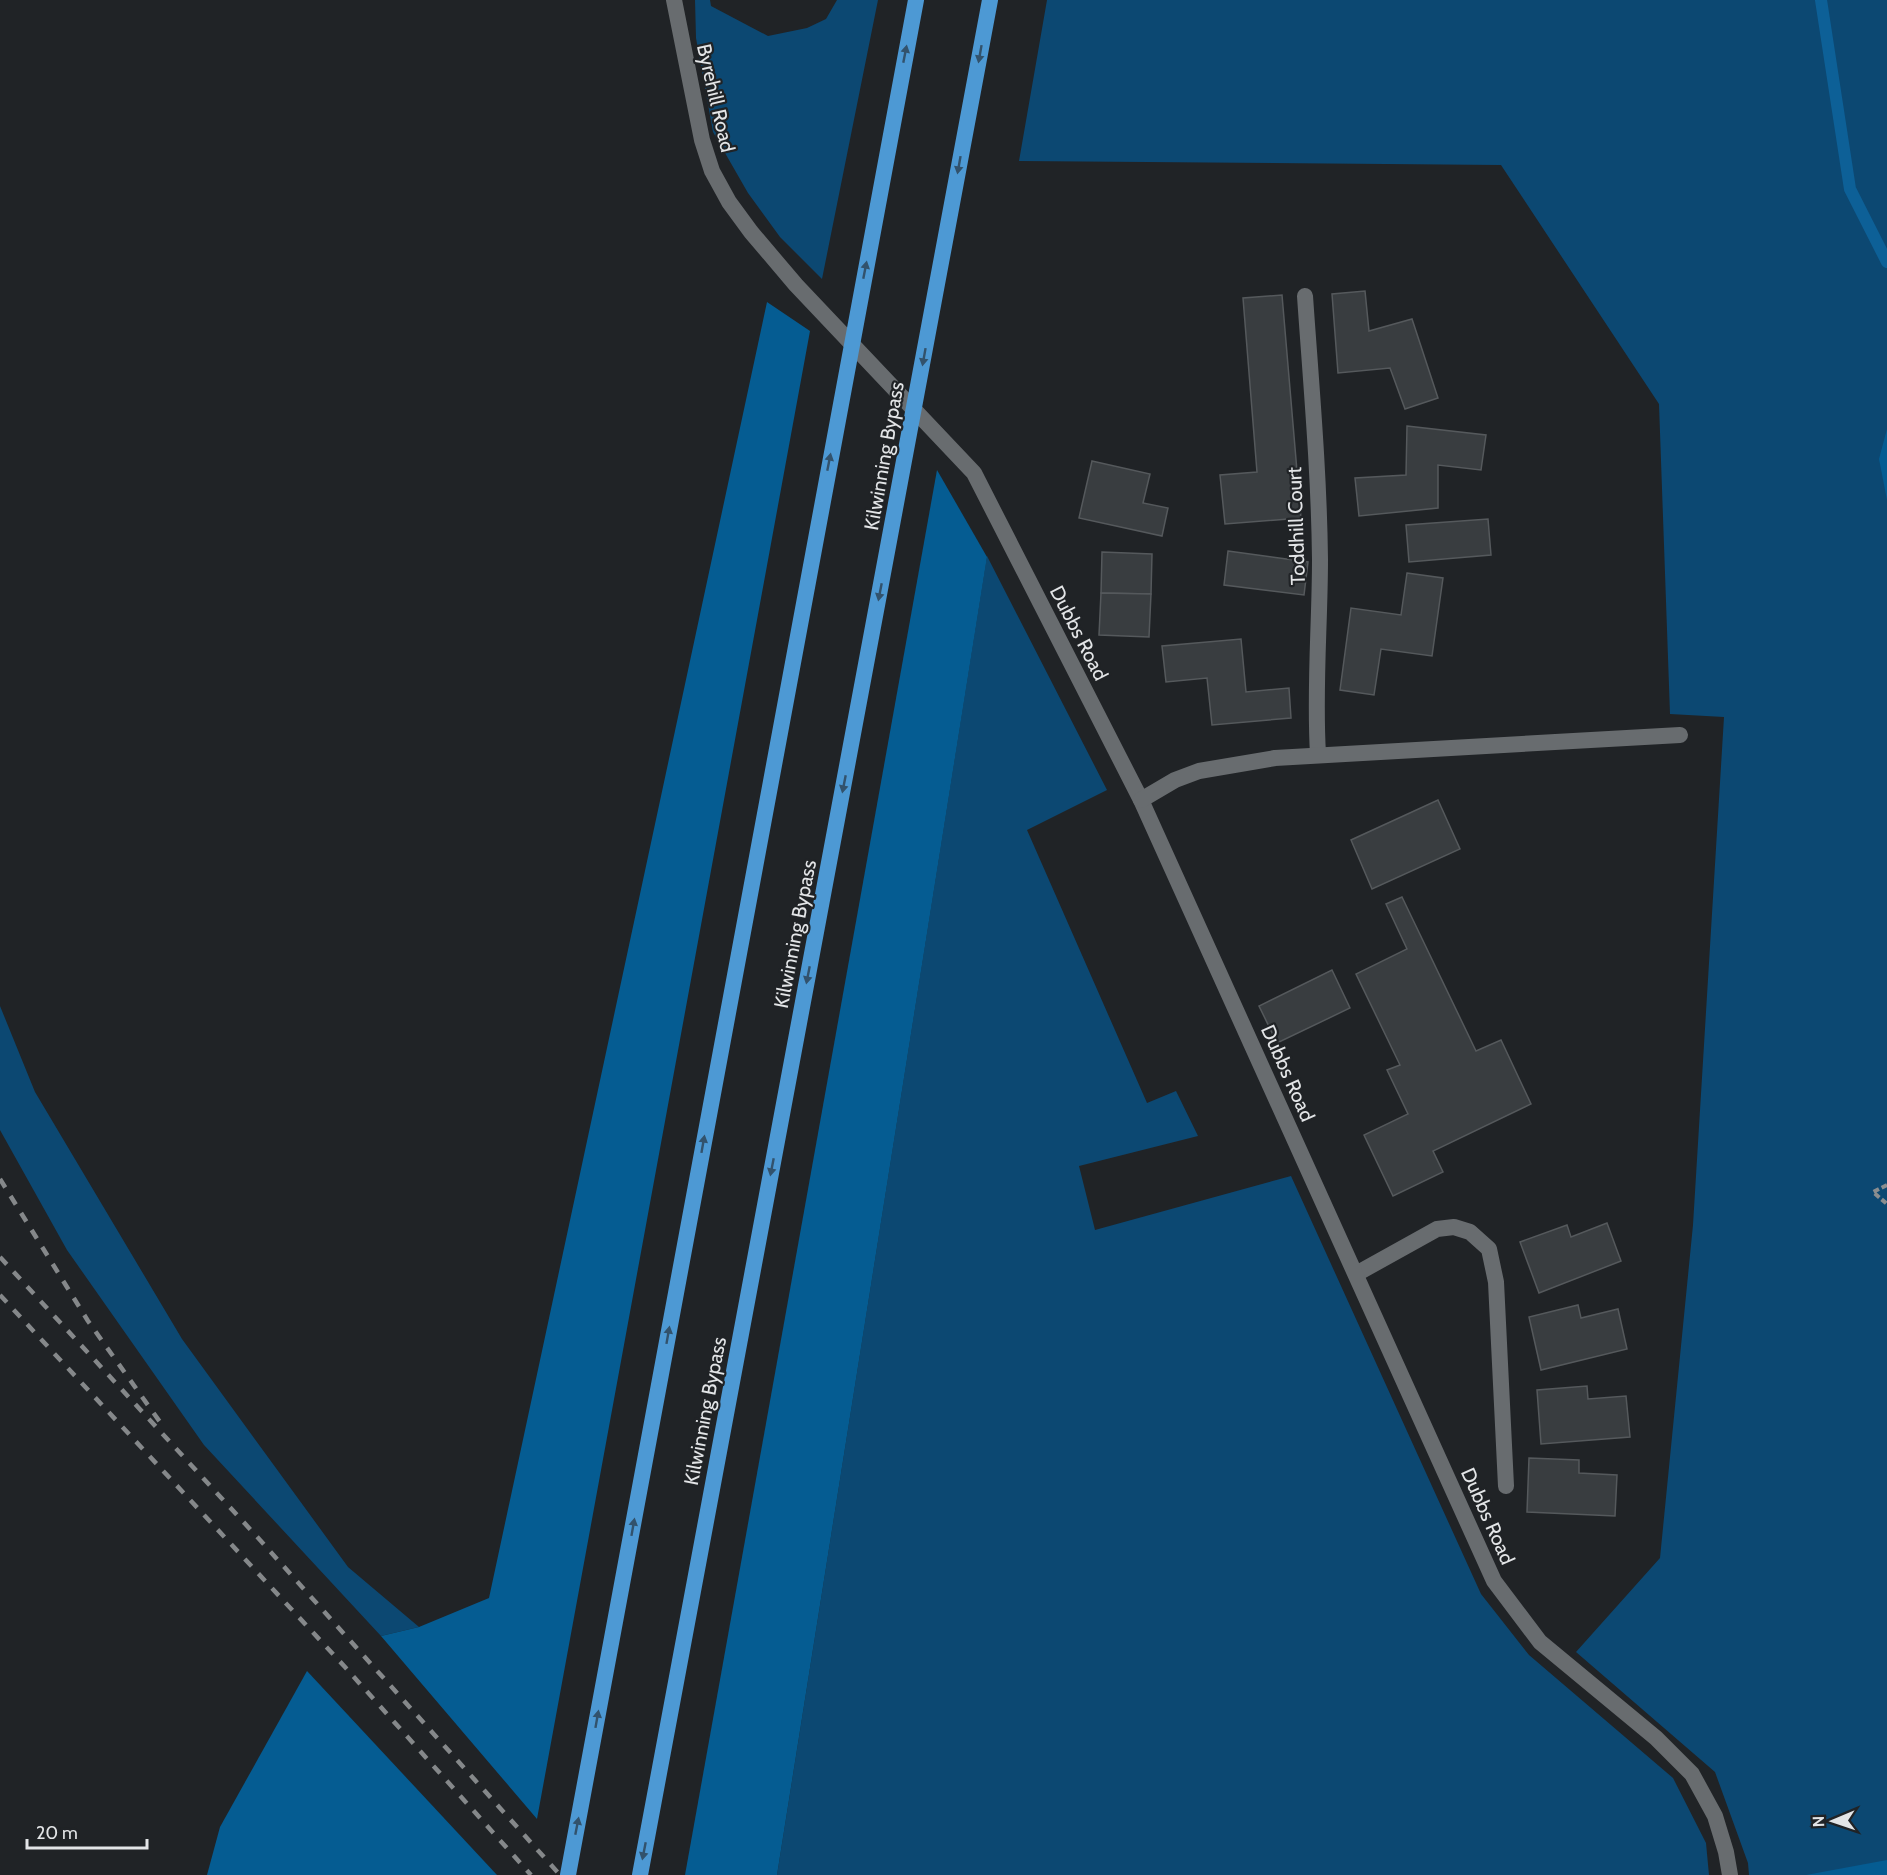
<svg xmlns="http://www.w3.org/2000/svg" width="1887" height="1875" font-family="Cabin,sans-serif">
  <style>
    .green { fill: #0c4872 }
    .forest { fill: #055c92 }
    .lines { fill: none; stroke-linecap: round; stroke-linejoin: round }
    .stream { stroke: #0d6097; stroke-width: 12 }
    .building { fill: #393d40; stroke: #55595c; stroke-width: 1.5 }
    .path { stroke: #8a8d8f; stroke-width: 4; stroke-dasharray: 6 3; stroke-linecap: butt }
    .service { stroke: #686c6f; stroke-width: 16 }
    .minor { stroke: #686c6f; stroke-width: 16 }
    .trunk { stroke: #4d99d4; stroke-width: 16 }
    .rail { stroke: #85888a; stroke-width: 4.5; stroke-dasharray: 10 10; stroke-linecap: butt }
    .oneway { fill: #32526c }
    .labels { text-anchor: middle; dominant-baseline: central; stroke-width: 4.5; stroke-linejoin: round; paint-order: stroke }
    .street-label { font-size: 20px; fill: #e3e5e7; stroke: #202326 }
  </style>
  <rect width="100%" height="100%" fill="#202326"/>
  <g class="green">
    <path d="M695,0H710L711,6L768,36L807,28L826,19L837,0H878L822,279L780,237L748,193L713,132L696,38Z"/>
    <path d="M1047,0H1887V1875H1749L1748,1863L1715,1772L1576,1652L1660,1558L1693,1225L1724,717L1670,714L1659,404L1501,165L1019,161Z"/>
    <path d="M987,556L1107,790L1027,830L1147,1103L1176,1091L1198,1136L1079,1166L1095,1230L1291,1176L1481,1594L1529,1655L1673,1778L1706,1843L1709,1875H777Z"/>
    <path d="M0,1006L35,1092L182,1339L348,1567L419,1627L381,1636L204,1445L67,1250L0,1130Z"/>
  </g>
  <g class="forest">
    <path d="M767,302L810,331L537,1819L381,1636L419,1627L489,1598Z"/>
    <path d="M1887,429V500L1879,459Z"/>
    <path d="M937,470L987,557L777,1875H685Z"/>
    <path d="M307,1671L497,1875H207L220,1827Z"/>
    <path d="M1887,1860V1875H1806Z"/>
  </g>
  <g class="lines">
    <path class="stream" d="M1821,0L1850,189L1887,262"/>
  </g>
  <g class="building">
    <path d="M1365,291L1369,331L1412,319L1438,398L1405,409L1390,368L1338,373L1332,294Z"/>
    <path d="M1282,295L1301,518L1225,524L1220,475L1257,472L1243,298Z"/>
    <path d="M1407,426L1486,435L1481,470L1438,465V508L1359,516L1355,478L1406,475Z"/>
    <path d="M1092,461L1150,474L1143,503L1168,508L1162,536L1079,518Z"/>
    <path d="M1488,519L1491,555L1409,562L1406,525Z"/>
    <path d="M1228,551L1308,562L1304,595L1224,585Z"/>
    <path d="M1102,552L1152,554L1151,594L1101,593Z"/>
    <path d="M1407,573L1443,578L1432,656L1381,649L1374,695L1340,690L1351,608L1401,615Z"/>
    <path d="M1101,593L1151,594L1149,637L1099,635Z"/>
    <path d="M1241,639L1246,692L1289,688L1291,718L1212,725L1207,678L1166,682L1162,646Z"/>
    <path d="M1438,800L1460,849L1372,889L1351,840Z"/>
    <path d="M1402,897L1476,1051L1501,1040L1531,1104L1433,1151L1443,1172L1393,1196L1364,1135L1408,1114L1387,1070L1400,1065L1356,974L1407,949L1386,904Z"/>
    <path d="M1332,970L1350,1008L1277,1043L1259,1006Z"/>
    <path d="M1607,1223L1621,1261L1539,1293L1520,1242L1567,1225L1571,1237Z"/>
    <path d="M1578,1305L1581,1318L1618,1309L1627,1349L1541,1370L1529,1317Z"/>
    <path d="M1587,1386L1588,1399L1626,1396L1630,1437L1541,1444L1537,1390Z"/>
    <path d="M1529,1458L1579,1460V1473L1617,1475L1615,1516L1527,1512Z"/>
  </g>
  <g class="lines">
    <path class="path" d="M1887,1185L1873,1192L1887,1204"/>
    <path class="service" d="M1356,1274L1437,1229L1454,1227L1470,1232L1489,1249L1496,1282L1506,1486"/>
    <g class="minor">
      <path d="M674,0L702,140L712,171L729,202L751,232L796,285L974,473L1141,800L1494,1581L1540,1642L1656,1738L1692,1774L1715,1816L1726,1852L1730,1875"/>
      <path d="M1305,296C1311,383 1319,471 1320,559C1320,624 1314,689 1318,754"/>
      <path d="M1141,800L1175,780L1199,771L1275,758L1680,735"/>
    </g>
    <g class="trunk">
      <path d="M568,1875L916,0"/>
      <path d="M640,1875L990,0"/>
    </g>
    <g class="rail">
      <path d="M0,1179L88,1321L160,1422"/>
      <path d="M0,1257L260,1540L560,1875"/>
      <path d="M0,1295L345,1667L531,1875"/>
    </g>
  </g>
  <defs><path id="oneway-solid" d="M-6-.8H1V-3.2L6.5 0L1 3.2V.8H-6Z" transform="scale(1.5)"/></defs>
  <g class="oneway">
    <use href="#oneway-solid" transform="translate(905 54) rotate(-79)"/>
    <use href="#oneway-solid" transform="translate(980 54) rotate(100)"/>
    <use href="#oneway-solid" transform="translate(959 165) rotate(100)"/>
    <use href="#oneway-solid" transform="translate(865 270) rotate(-79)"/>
    <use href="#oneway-solid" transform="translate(924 357) rotate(100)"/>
    <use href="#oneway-solid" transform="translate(829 462) rotate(-79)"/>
    <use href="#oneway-solid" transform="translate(880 592) rotate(101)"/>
    <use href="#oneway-solid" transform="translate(844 784) rotate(101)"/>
    <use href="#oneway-solid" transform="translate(808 975) rotate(101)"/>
    <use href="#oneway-solid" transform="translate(703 1144) rotate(-80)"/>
    <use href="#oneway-solid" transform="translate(772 1167) rotate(101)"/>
    <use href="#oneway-solid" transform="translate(668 1335) rotate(-80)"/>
    <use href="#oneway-solid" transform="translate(633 1527) rotate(-80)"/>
    <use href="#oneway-solid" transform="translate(597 1719) rotate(-80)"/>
    <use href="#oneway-solid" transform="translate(577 1826) rotate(-79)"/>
    <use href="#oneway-solid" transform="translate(644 1851) rotate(101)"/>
  </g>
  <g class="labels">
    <g class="street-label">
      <text transform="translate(716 98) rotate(77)">Byrehill Road</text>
      <text transform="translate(884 456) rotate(-80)">Kilwinning Bypass</text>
      <text transform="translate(1296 526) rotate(-92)">Toddhill Court</text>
      <text transform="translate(1079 633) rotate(63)">Dubbs Road</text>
      <text transform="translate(795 934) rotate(-79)">Kilwinning Bypass</text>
      <text transform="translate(1288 1073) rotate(66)">Dubbs Road</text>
      <text transform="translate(705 1411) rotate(-79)">Kilwinning Bypass</text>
      <text transform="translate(1488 1516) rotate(66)">Dubbs Road</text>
    </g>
  </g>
  <g transform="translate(1833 1821) rotate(268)" stroke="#202326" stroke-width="4.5" paint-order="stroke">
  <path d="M0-4.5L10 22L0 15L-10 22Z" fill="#e3e5e7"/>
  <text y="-9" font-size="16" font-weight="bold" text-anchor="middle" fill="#e3e5e7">N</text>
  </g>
  <path d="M27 1839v9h120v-9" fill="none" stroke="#e3e5e7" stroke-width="3"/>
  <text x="36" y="1839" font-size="18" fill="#e3e5e7" stroke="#202326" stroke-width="4.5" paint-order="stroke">20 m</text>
</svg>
